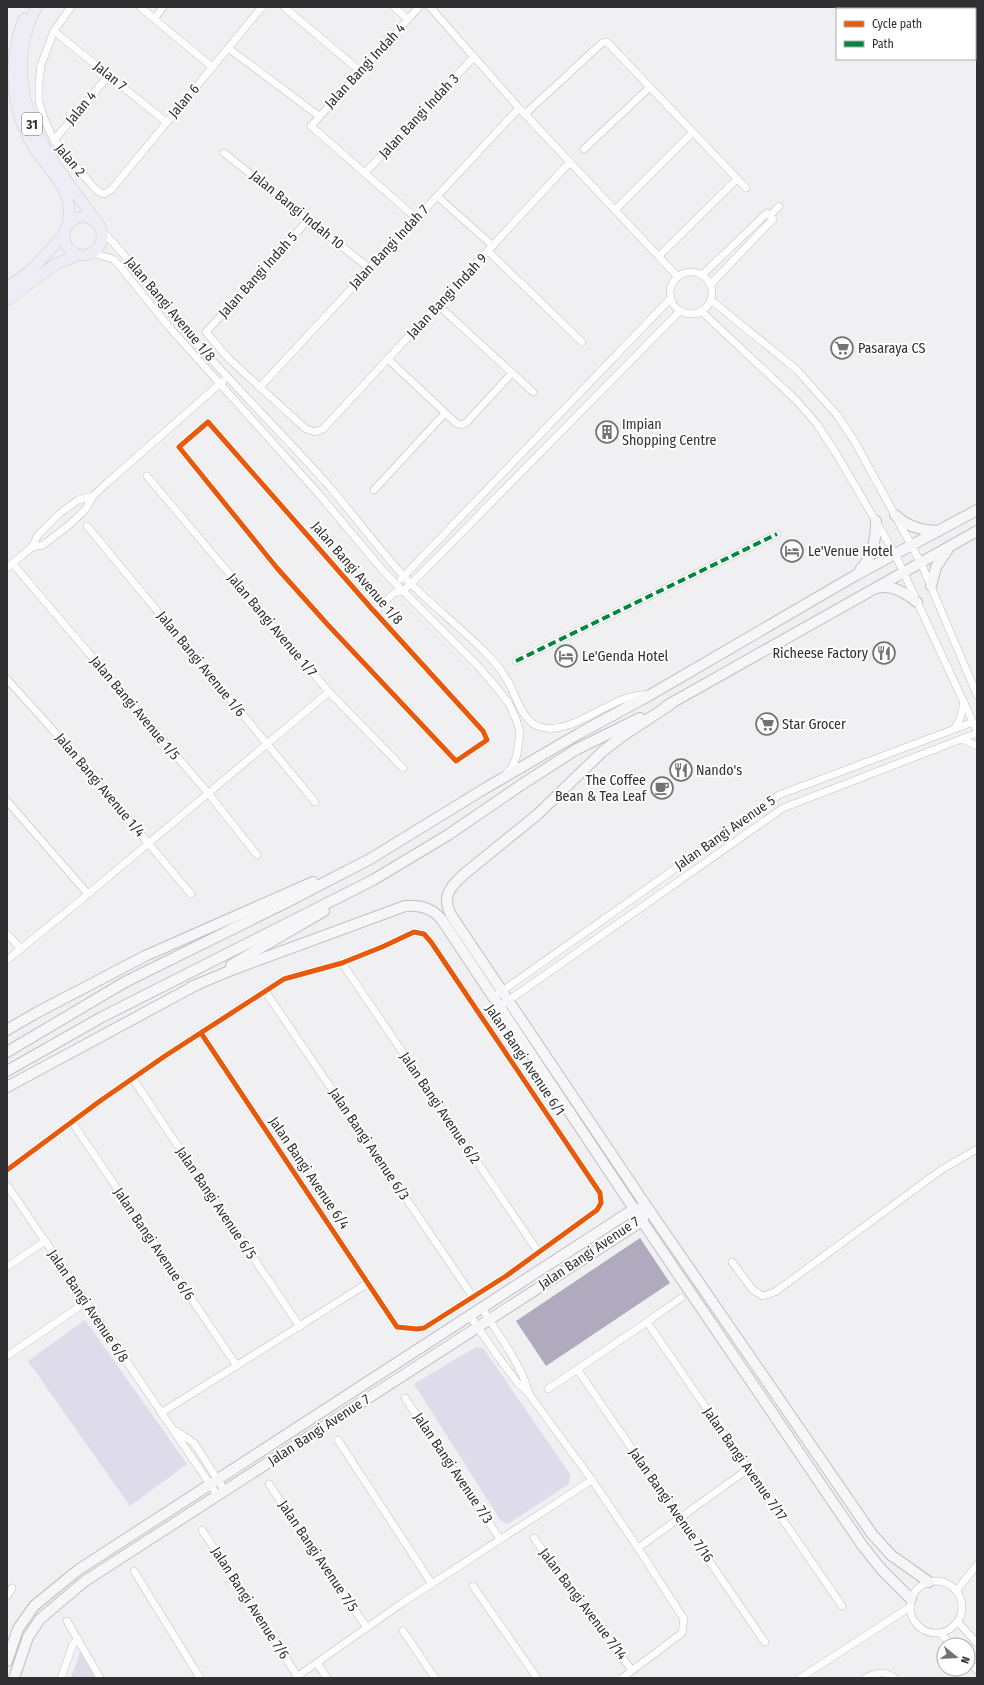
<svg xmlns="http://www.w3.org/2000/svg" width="984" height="1685" font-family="'Fira Sans Condensed',sans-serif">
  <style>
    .green { fill: #dedbea }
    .water { fill: #afaabe }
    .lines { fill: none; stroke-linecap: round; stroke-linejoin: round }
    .street-casing { stroke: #c0c0c2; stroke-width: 8 }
    .secondary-casing { stroke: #c0c0c2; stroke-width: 12 }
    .primary-casing { stroke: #cccccd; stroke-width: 12 }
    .street { stroke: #fdfdfd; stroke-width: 7 }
    .secondary { stroke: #f6f5f8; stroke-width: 10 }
    .primary { stroke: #eeecf4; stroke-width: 11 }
    .quiet { stroke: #00873e; stroke-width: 4; stroke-dasharray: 8 4; stroke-linecap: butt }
    .cycleway-casing { stroke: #fff; stroke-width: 8 }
    .cycleway { stroke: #e8590c; stroke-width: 5 }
    .labels { text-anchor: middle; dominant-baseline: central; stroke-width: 4; stroke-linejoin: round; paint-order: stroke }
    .shield { fill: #fff; stroke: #6e6d6f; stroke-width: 1 }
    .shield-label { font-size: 13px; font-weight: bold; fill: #302f31 }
    .street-label { font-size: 14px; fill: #302f31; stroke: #fff }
    .poi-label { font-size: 14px; fill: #302f31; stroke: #fff; text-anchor: start }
  </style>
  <rect width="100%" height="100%" fill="#f0eff2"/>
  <g class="green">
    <path d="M85,1320L187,1464L130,1506L28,1361Z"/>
    <path d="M476,1347L484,1349L570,1474L569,1484L508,1524L501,1521L414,1384Z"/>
    <path d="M83,1643L100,1678H71Z"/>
  </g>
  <path class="water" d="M640,1238L670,1283L546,1366L516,1321Z"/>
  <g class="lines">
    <g class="street-casing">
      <g id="street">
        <path d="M71,7L54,31L41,65L39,82V102L45,121L54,140L97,191L104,194L111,190L262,7"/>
        <path d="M140,7L212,67"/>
        <path d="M284,7L360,71"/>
        <path d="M394,7L408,19"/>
        <path d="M430,7L519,108L678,277"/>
        <path d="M154,19L163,7"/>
        <path d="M54,31L166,122"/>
        <path d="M228,48L319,116"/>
        <path d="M525,114L602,43L607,42L746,188"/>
        <path d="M54,140L109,75"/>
        <path d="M584,149L650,87"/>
        <path d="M224,153L369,268"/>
        <path d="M365,173L473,58"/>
        <path d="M437,196L493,246"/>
        <path d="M615,210L692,133"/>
        <path d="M770,216L779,206"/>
        <path d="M416,218L311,126L419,7"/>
        <path d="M309,219L206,332L228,358L306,429L315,432L323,429L570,162"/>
        <path d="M102,231C130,259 152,290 177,321C188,334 200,347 211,359C250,402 291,443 329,486C356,518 381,552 410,583C434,607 461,628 485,652C494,661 503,672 509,683C517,698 522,721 540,727C575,737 613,691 650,695"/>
        <path d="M488,251L582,342"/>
        <path d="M92,253L113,259L119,265L170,328L317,492L385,573L477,665L496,687L508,702L516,719L520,732L517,755L513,765L506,774"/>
        <path d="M659,256L737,179"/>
        <circle cx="691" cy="293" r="21"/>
        <path d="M702,275L767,213L773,219L710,285"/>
        <path d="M711,300L797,370L837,415L855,442L921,563L977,695"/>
        <path d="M438,305L533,392"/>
        <path d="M701,311L796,400L817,424L837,455L895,554L977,731"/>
        <path d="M388,359L456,423L461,425L466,423L512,373"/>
        <path d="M260,387L519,108"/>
        <path d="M208,422L372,609L483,731L487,740L456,761L328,625L277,568L179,447Z"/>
        <path d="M147,476L329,692L403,768"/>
        <path d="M374,490L445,413"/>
        <path d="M87,526L315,802"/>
        <path d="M32,547L43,545L69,525L85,510L93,496L107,483L223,381"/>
        <path d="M12,563L208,793L257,855"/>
        <path d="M7,568L32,547L38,535L59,514L78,500L93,496"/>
        <path d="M401,579L671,298"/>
        <path d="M375,612L394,593L402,591L411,584L680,311"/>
        <path d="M516,661L777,534"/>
        <path d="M7,679L52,729L191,894"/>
        <path d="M954,729L960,719L964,702"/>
        <path d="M962,739L977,746"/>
        <path d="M7,801L88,894"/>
        <path d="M7,934L21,949"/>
        <path d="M7,960L76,904L329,692"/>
        <path d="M342,963L539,1253"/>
        <path d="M265,991L473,1297"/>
        <path d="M498,994L779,795L973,722"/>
        <path d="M505,1003L783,808L977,733"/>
        <path d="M133,1079L300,1327"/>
        <path d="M72,1122L237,1366"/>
        <path d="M7,1170L100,1101L165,1056L284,979L342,963L382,947L414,932L424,934L431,942L600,1193L601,1203L597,1210L506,1276L424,1328L417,1329L397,1327L201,1033"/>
        <path d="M7,1185L218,1496"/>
        <path d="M732,1262L753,1290L763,1296L775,1292L941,1170L977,1149"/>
        <path d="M7,1267L45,1241"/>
        <path d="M482,1308C499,1336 519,1361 529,1392"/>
        <path d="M470,1316L499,1358L517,1382L529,1394L592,1480L638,1548L684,1619L682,1633L622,1678"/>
        <path d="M647,1322L842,1606"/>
        <path d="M7,1356L86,1302"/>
        <path d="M577,1369L765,1642"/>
        <path d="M548,1389L647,1322L681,1298"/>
        <path d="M405,1398L500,1539"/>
        <path d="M161,1413L368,1283"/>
        <path d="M177,1431L194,1443L225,1491"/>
        <path d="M338,1440L432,1584"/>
        <path d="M269,1484L367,1628"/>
        <path d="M202,1530L298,1677"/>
        <path d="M534,1538L576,1597L631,1669"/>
        <path d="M638,1548L748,1469"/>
        <path d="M134,1571L200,1678"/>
        <circle cx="936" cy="1607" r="26"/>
        <path d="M473,1586L537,1678"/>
        <path d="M956,1591L977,1565"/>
        <path d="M7,1596L12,1588"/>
        <path d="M67,1621L100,1678"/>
        <path d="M958,1622L977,1643"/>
        <path d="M403,1631L435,1678"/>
        <path d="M941,1634L952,1645"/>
        <path d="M968,1662L977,1670"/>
        <path d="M317,1663L327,1678"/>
        <path d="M61,1678L73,1644L78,1639"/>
        <path d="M295,1678L402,1603L592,1480"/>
        <path d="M800,1678L910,1607"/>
        <path d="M865,1678C876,1673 884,1670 895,1678"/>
      </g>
    </g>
    <g class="secondary-casing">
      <g id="secondary">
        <path d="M895,515C908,527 921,530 938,531"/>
        <path d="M860,570C873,556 876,540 876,521"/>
        <path d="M931,586L936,567L948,549"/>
        <path d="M877,588C892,584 906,593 917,602"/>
        <path d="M671,704L621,737L603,751L538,814L463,875C449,888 442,897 451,915L647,1207L872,1534L891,1555L929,1582"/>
        <path d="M666,706L977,531"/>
        <path d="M231,965L324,911"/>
        <path d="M191,987L234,969L405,906C421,905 432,908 442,920L642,1221L862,1545L882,1570L911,1599"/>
        <path d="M7,1030L36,1013L145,956L313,882"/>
        <path d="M7,1052L125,982L287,902L370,859L484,789L580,733L650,695L856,575L977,510"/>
        <path d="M7,1071L102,1017L373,880L448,835L524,783L577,749L640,718"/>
        <path d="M7,1087L196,985"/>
        <path d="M7,1661L18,1629L34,1606L78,1570L634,1209H639"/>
        <path d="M14,1678L28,1637L40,1619L85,1581L642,1221L644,1215"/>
      </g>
    </g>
    <g class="primary-casing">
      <g id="primary">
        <path d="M37,7C28,21 24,40 22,56C17,126 61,171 99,225"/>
        <path d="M24,19C8,59 10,109 33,146C50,173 75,189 68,224"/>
        <circle cx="83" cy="236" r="19"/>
        <path d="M7,287L29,272L54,246L64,232"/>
        <path d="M7,300L54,265L77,255"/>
      </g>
    </g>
    <use href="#street" class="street"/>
    <use href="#secondary" class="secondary"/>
    <use href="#primary" class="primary"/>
    <path class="quiet" d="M516,661L777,534"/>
    <g class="cycleway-casing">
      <g id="cycleway">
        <path d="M208,422L372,609L483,731L487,740L456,761L328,625L277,568L179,447Z"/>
        <path d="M7,1170L100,1101L165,1056L284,979L342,963L382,947L414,932L424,934L431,942L600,1193L601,1203L597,1210L506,1276L424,1328L417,1329L397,1327L201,1033"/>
      </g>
    </g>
    <use href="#cycleway" class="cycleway"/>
  </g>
  <defs>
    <g id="supermarket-ring" transform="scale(1.15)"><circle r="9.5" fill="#fff" stroke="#737275" stroke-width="1.5"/><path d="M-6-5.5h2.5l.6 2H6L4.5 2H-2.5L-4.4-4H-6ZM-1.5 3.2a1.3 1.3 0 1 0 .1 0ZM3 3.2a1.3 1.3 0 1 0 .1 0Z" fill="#737275"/></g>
    <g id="building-ring" transform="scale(1.15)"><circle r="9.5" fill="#fff" stroke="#737275" stroke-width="1.5"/><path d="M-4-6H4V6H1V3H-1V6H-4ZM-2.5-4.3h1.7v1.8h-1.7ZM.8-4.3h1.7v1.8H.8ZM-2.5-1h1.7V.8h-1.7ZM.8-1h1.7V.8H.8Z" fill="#737275"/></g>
    <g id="hotel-ring" transform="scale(1.15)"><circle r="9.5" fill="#fff" stroke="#737275" stroke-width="1.5"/><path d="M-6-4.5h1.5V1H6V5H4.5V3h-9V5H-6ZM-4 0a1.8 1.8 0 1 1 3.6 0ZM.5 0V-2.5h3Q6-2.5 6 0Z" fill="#737275"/></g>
    <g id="restaurant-ring" transform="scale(1.15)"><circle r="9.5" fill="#fff" stroke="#737275" stroke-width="1.5"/><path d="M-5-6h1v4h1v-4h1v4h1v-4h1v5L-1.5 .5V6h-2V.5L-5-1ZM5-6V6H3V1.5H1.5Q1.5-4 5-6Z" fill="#737275"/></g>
    <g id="cafe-ring" transform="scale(1.15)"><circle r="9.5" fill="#fff" stroke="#737275" stroke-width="1.5"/><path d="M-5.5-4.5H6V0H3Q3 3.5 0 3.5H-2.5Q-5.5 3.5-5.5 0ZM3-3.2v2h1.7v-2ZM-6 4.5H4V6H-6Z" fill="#737275"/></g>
  </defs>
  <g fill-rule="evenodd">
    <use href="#supermarket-ring" x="842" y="348"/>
    <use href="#building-ring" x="607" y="432"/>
    <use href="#hotel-ring" x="792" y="551"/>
    <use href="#restaurant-ring" x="884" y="653"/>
    <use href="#hotel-ring" x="566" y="656"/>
    <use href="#supermarket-ring" x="767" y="724"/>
    <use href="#restaurant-ring" x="681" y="770"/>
    <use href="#cafe-ring" x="662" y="788"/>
  </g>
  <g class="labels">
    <rect class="shield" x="22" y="113" width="20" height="22" rx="3"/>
    <g class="shield-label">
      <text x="32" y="124">31</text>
    </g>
    <g class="street-label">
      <text transform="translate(365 66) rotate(-47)">Jalan Bangi Indah 4</text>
      <text transform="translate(110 76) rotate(39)">Jalan 7</text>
      <text transform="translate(184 101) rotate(-50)">Jalan 6</text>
      <text transform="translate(81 108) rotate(-50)">Jalan 4</text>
      <text transform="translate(419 116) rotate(-47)">Jalan Bangi Indah 3</text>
      <text transform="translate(70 160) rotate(50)">Jalan 2</text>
      <text transform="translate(297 210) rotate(39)">Jalan Bangi Indah 10</text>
      <text transform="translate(389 247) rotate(-47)">Jalan Bangi Indah 7</text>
      <text transform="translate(258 275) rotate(-48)">Jalan Bangi Indah 5</text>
      <text transform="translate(447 296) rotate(-47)">Jalan Bangi Indah 9</text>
      <text transform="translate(170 309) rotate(50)">Jalan Bangi Avenue 1/8</text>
      <text transform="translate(357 573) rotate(49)">Jalan Bangi Avenue 1/8</text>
      <text transform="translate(272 625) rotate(50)">Jalan Bangi Avenue 1/7</text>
      <text transform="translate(201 664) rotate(51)">Jalan Bangi Avenue 1/6</text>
      <text transform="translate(135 708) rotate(50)">Jalan Bangi Avenue 1/5</text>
      <text transform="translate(100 785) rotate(50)">Jalan Bangi Avenue 1/4</text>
      <text transform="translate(725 833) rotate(-35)">Jalan Bangi Avenue 5</text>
      <text transform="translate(525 1060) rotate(56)">Jalan Bangi Avenue 6/1</text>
      <text transform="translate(440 1108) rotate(56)">Jalan Bangi Avenue 6/2</text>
      <text transform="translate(369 1144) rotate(56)">Jalan Bangi Avenue 6/3</text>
      <text transform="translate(309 1173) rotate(56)">Jalan Bangi Avenue 6/4</text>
      <text transform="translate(216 1203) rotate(56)">Jalan Bangi Avenue 6/5</text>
      <text transform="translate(154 1244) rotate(56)">Jalan Bangi Avenue 6/6</text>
      <text transform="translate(589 1253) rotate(-34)">Jalan Bangi Avenue 7</text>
      <text transform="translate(88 1306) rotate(56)">Jalan Bangi Avenue 6/8</text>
      <text transform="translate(319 1430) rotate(-33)">Jalan Bangi Avenue 7</text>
      <text transform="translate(745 1464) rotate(55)">Jalan Bangi Avenue 7/17</text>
      <text transform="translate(453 1468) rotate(56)">Jalan Bangi Avenue 7/3</text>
      <text transform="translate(671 1505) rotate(55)">Jalan Bangi Avenue 7/16</text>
      <text transform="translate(318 1556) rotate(56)">Jalan Bangi Avenue 7/5</text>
      <text transform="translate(250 1603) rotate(57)">Jalan Bangi Avenue 7/6</text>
      <text transform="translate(583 1604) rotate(53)">Jalan Bangi Avenue 7/14</text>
    </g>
    <g class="poi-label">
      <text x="858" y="348">Pasaraya CS</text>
      <text x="622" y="424">Impian<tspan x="622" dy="16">Shopping Centre</tspan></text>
      <text x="808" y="551">Le'Venue Hotel</text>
      <text x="868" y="653" text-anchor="end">Richeese Factory</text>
      <text x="582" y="656">Le'Genda Hotel</text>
      <text x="782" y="724">Star Grocer</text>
      <text x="696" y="770">Nando's</text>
      <text x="646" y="780" text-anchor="end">The Coffee<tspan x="646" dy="16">Bean &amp; Tea Leaf</tspan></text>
    </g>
  </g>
  <rect width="984" height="1685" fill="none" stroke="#302f31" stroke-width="16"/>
  <rect x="836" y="8" width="140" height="52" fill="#ffffff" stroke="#acacad"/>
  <rect x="844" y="21" width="20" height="6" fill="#e8590c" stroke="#acacad"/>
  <text x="872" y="28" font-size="12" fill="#302f31">Cycle path</text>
  <rect x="844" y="41" width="20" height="6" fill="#00873e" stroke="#acacad"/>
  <text x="872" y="48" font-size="12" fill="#302f31">Path</text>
  <g transform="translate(956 1657) rotate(108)"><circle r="19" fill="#ffffff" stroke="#acacad"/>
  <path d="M0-3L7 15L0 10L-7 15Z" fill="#737275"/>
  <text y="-6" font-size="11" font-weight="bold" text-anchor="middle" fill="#302f31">N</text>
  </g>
</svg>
